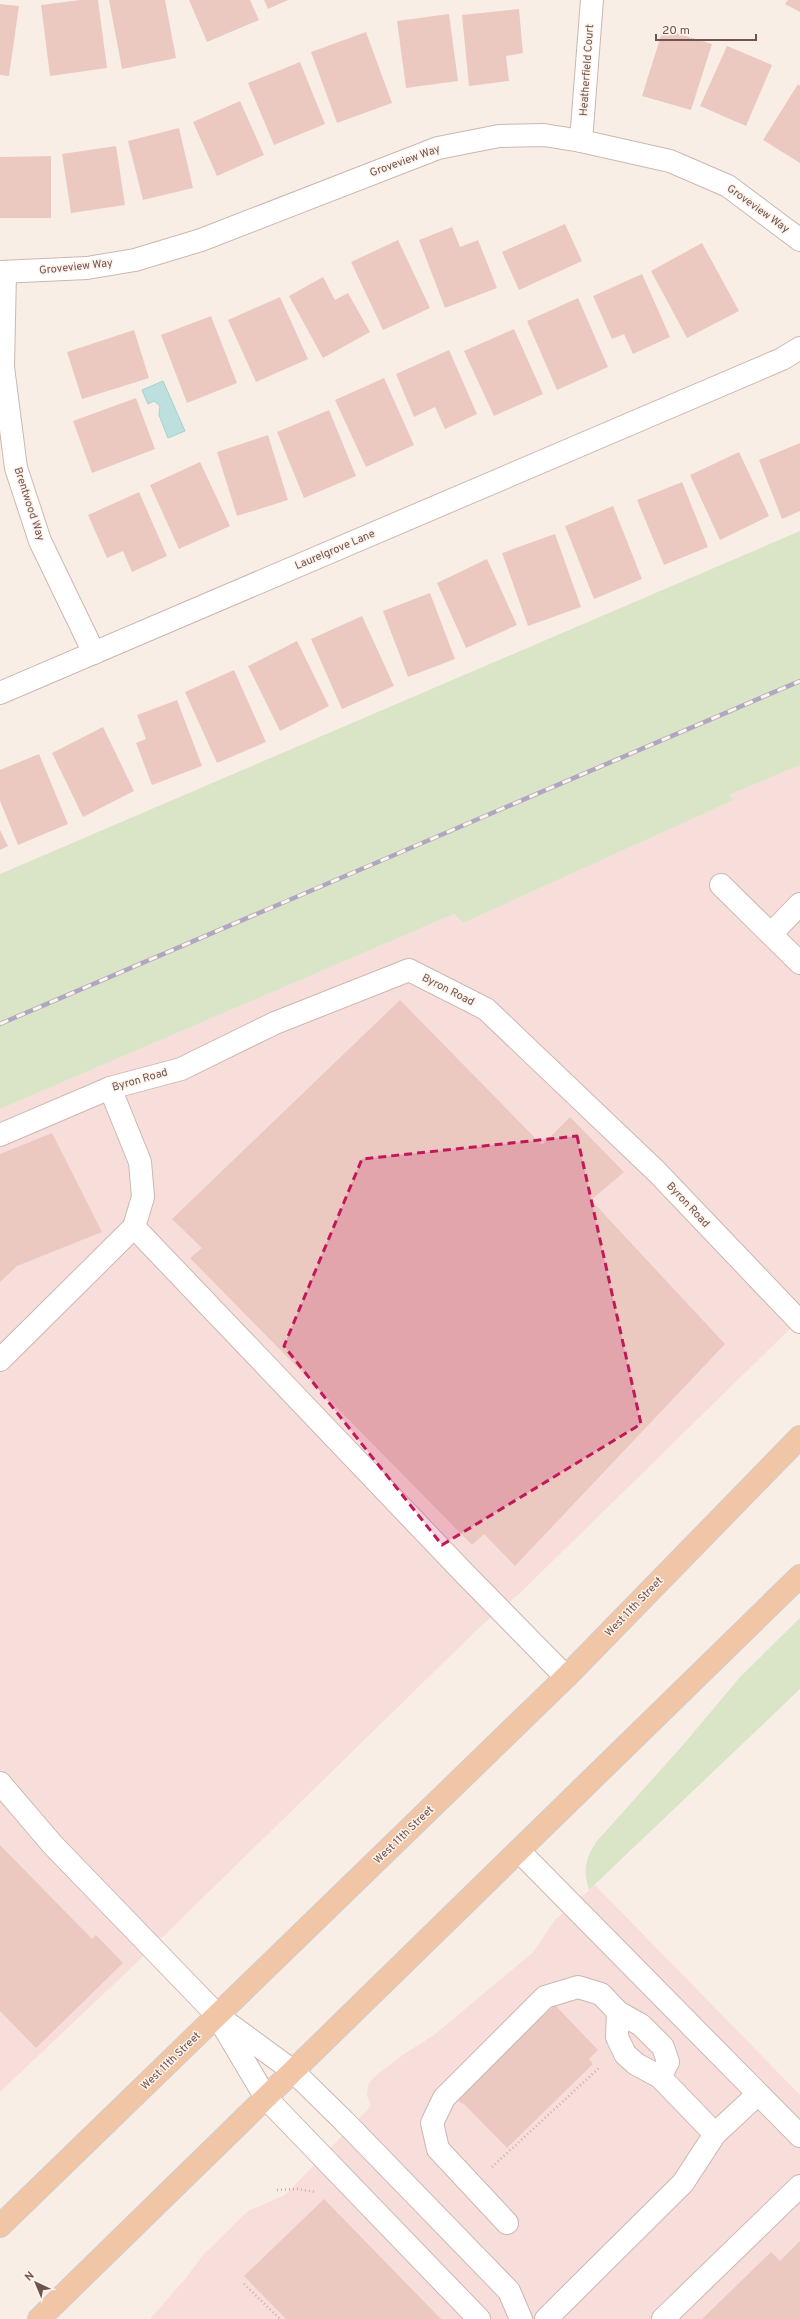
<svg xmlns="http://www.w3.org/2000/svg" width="800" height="2319" font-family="Overpass,sans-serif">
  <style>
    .commercial { fill: #f8dedb }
    .green { fill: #d9e5c6 }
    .water { fill: #bde0df; stroke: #a4d1cf }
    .building { fill: #ebc9c1 }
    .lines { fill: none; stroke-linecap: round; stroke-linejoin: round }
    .minor-casing { stroke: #ccb7b0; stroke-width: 24 }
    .major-casing { stroke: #d4cbca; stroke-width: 24 }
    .path { stroke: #d0ada4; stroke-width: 2.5; stroke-dasharray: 1 3; stroke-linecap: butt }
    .minor { stroke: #fff; stroke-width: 22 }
    .major { stroke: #f0c6a6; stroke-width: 22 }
    .rail-casing { stroke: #afa6c1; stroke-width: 4.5 }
    .rail { stroke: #fdf3eb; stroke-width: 3; stroke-dasharray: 9; stroke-linecap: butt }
    .marked { fill: #c2185b; fill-opacity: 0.2; stroke: #c2185b; stroke-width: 3; stroke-dasharray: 8 5; stroke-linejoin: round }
    .labels { text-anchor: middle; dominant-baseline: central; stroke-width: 3; stroke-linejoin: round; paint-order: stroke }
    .street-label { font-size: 11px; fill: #6f534e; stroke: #fdf3eb }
  </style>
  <rect width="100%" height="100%" fill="#f9eee6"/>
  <g class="commercial">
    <path d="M800,765V1319L518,1595L482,1625L131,1968L0,2092V1109L454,914L463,923L734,800L729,795Z"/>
    <path d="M595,1885L800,2095V2319H150L185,2279L204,2254L248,2211L285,2195L371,2106L367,2096L368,2085L374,2077L401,2056L434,2035L533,1952L555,1920Z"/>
  </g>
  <g class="green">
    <path d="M800,531V765L729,795L734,800L463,923L454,914L0,1109V874Z"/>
    <path d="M800,1618V1689L589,1890C583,1871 585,1858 597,1841L683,1745L740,1677Z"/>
  </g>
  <path class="water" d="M163,381L185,431L168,438L159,415L160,406L154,401L148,404L142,390Z"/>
  <g class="building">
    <path d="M80,0H98L107,68L50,76L41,5Z"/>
    <path d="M109,0H165L176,58L122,69Z"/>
    <path d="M189,0H250L259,20L207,42Z"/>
    <path d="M264,0H288L268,9Z"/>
    <path d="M788,0H800V12L785,4Z"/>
    <path d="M0,4L19,6L9,76L0,75Z"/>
    <path d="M519,9L523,53L506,56L509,81L469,86L462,15Z"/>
    <path d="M449,14L458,81L406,88L397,21Z"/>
    <path d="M663,29L712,44L691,110L642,96Z"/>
    <path d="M366,32L392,103L337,123L311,52Z"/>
    <path d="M727,46L772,65L746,126L700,106Z"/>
    <path d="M300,62L325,124L274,145L248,83Z"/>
    <path d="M798,84L800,86V163L763,140Z"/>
    <path d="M240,101L264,155L217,176L193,122Z"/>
    <path d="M179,128L193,188L143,200L128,141Z"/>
    <path d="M116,146L125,205L71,213L62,154Z"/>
    <path d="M51,156V218H0V157Z"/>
    <path d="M565,224L582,261L519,290L502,252Z"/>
    <path d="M452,227L460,247L478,240L497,288L445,308L419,240Z"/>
    <path d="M398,240L430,308L383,330L351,262Z"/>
    <path d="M702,243L739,311L687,338L651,271Z"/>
    <path d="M642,274L670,337L633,354L624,334L612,339L593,296Z"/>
    <path d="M323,277L335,300L348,293L370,332L323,358L289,296Z"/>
    <path d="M280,297L308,359L256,382L228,320Z"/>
    <path d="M578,298L608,367L557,390L527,321Z"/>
    <path d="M211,316L237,383L187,403L161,335Z"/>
    <path d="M514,329L543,394L494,416L464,351Z"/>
    <path d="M134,330L149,378L82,399L67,352Z"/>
    <path d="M449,350L477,414L445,429L435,407L414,417L396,374Z"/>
    <path d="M384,378L414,445L366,467L335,400Z"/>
    <path d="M136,398L155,449L92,473L73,421Z"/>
    <path d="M329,410L356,476L304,498L277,432Z"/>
    <path d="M268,435L288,500L237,516L217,452Z"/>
    <path d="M800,443V511L782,519L759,460Z"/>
    <path d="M739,452L769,516L720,540L690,475Z"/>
    <path d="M200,462L230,526L179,549L150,485Z"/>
    <path d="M682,482L708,547L664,565L637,500Z"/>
    <path d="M139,492L167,556L132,572L123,551L107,558L88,515Z"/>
    <path d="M613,506L642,579L594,599L565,526Z"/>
    <path d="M555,534L581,607L528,626L502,553Z"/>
    <path d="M487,559L517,625L466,648L437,583Z"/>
    <path d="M430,593L455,659L408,677L383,611Z"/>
    <path d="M362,616L394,686L342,709L311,639Z"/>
    <path d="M297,641L329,706L280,731L248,666Z"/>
    <path d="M234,670L266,742L217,763L185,692Z"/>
    <path d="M177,700L202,766L152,785L136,743L146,739L137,715Z"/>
    <path d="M103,727L134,791L83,817L52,753Z"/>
    <path d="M39,754L68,824L18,845L0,801V770Z"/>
    <path d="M0,830L8,846L0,850Z"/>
    <path d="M400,1000L542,1145L570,1117L624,1172L591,1200L725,1344L515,1566L484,1534L472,1545L190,1258L202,1248L172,1219Z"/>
    <path d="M52,1133L102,1232L17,1266L0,1282V1154Z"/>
    <path d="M0,1845L92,1939L96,1935L123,1963L36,2048L0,2011Z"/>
    <path d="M555,2005L598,2050L589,2059L593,2064L507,2148L463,2103L462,2104L452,2094L538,2011L543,2016Z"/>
    <path d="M324,2199L441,2319H286L244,2276Z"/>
    <path d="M800,2241V2319H702L771,2252L780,2261Z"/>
  </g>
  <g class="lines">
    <g class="minor-casing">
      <g id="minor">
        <path d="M581,141L592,0"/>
        <path d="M0,272L87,268L135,260L201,240L438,148L499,136L544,135L581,141L670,161L728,186L800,240"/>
        <path d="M5,272L3,367L16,468L40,541L94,653"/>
        <path d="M0,693L782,359L800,348"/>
        <path d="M721,885L800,963"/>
        <path d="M771,934L800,904"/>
        <path d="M0,1135L110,1088L181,1069L275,1023L409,970L486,1009L657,1172L800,1322"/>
        <path d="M134,1227L465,1574L566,1677"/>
        <path d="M0,1360L134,1227L143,1197L140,1162L110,1088"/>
        <path d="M0,1783L52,1844L218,2016L293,2071L344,2121L509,2291L521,2319"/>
        <path d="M519,1851L800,2136"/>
        <path d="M222,2024L266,2098L479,2319"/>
        <path d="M715,2134L758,2094"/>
        <path d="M507,2223L438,2149L432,2123L444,2098L545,1997L578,1987L601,1994L618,2012L641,2025L663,2047L668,2062L660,2077"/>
        <path d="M546,2319L683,2183L715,2134L660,2077L636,2064L625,2054L617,2037L618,2012"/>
        <path d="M663,2319L800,2186"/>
      </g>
    </g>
    <g class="major-casing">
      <g id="major">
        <path d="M0,2226L566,1677L800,1437"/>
        <path d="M39,2319L800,1576"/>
      </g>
    </g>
    <g class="path">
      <path d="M492,2167L600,2067"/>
      <path d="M277,2190L297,2189L316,2192"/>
      <path d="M244,2284L280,2319"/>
    </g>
    <use href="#minor" class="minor"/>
    <use href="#major" class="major"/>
    <g class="rail-casing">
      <path id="rail" d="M0,1024L800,681"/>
    </g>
    <use href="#rail" class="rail"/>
  </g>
  <path class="marked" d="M577,1136L641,1424L442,1545L284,1346L362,1159Z"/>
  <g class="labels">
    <g class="street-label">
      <text transform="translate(587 70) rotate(-86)">Heatherfield Court</text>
      <text transform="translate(405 161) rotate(-20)">Groveview Way</text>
      <text transform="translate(758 209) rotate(36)">Groveview Way</text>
      <text transform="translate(76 267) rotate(-6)">Groveview Way</text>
      <text transform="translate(29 504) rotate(72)">Brentwood Way</text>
      <text transform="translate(335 550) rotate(-23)">Laurelgrove Lane</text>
      <text transform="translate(448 990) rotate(27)">Byron Road</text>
      <text transform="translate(140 1080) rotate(-16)">Byron Road</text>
      <text transform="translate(688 1205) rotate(47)">Byron Road</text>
      <text transform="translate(634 1607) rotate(-46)">West 11th Street</text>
      <text transform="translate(404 1835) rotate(-44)">West 11th Street</text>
      <text transform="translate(171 2061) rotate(-44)">West 11th Street</text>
    </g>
  </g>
  <g transform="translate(36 2283) rotate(316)" stroke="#fdf3eb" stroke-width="3" paint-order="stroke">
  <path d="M0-3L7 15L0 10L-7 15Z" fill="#6f534e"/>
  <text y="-6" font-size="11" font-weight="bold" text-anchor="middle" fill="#6f534e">N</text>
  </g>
  <path d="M656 34v6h100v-6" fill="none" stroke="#6f534e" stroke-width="2"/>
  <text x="662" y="34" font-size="12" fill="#6f534e" stroke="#fdf3eb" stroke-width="3" paint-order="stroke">20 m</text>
</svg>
